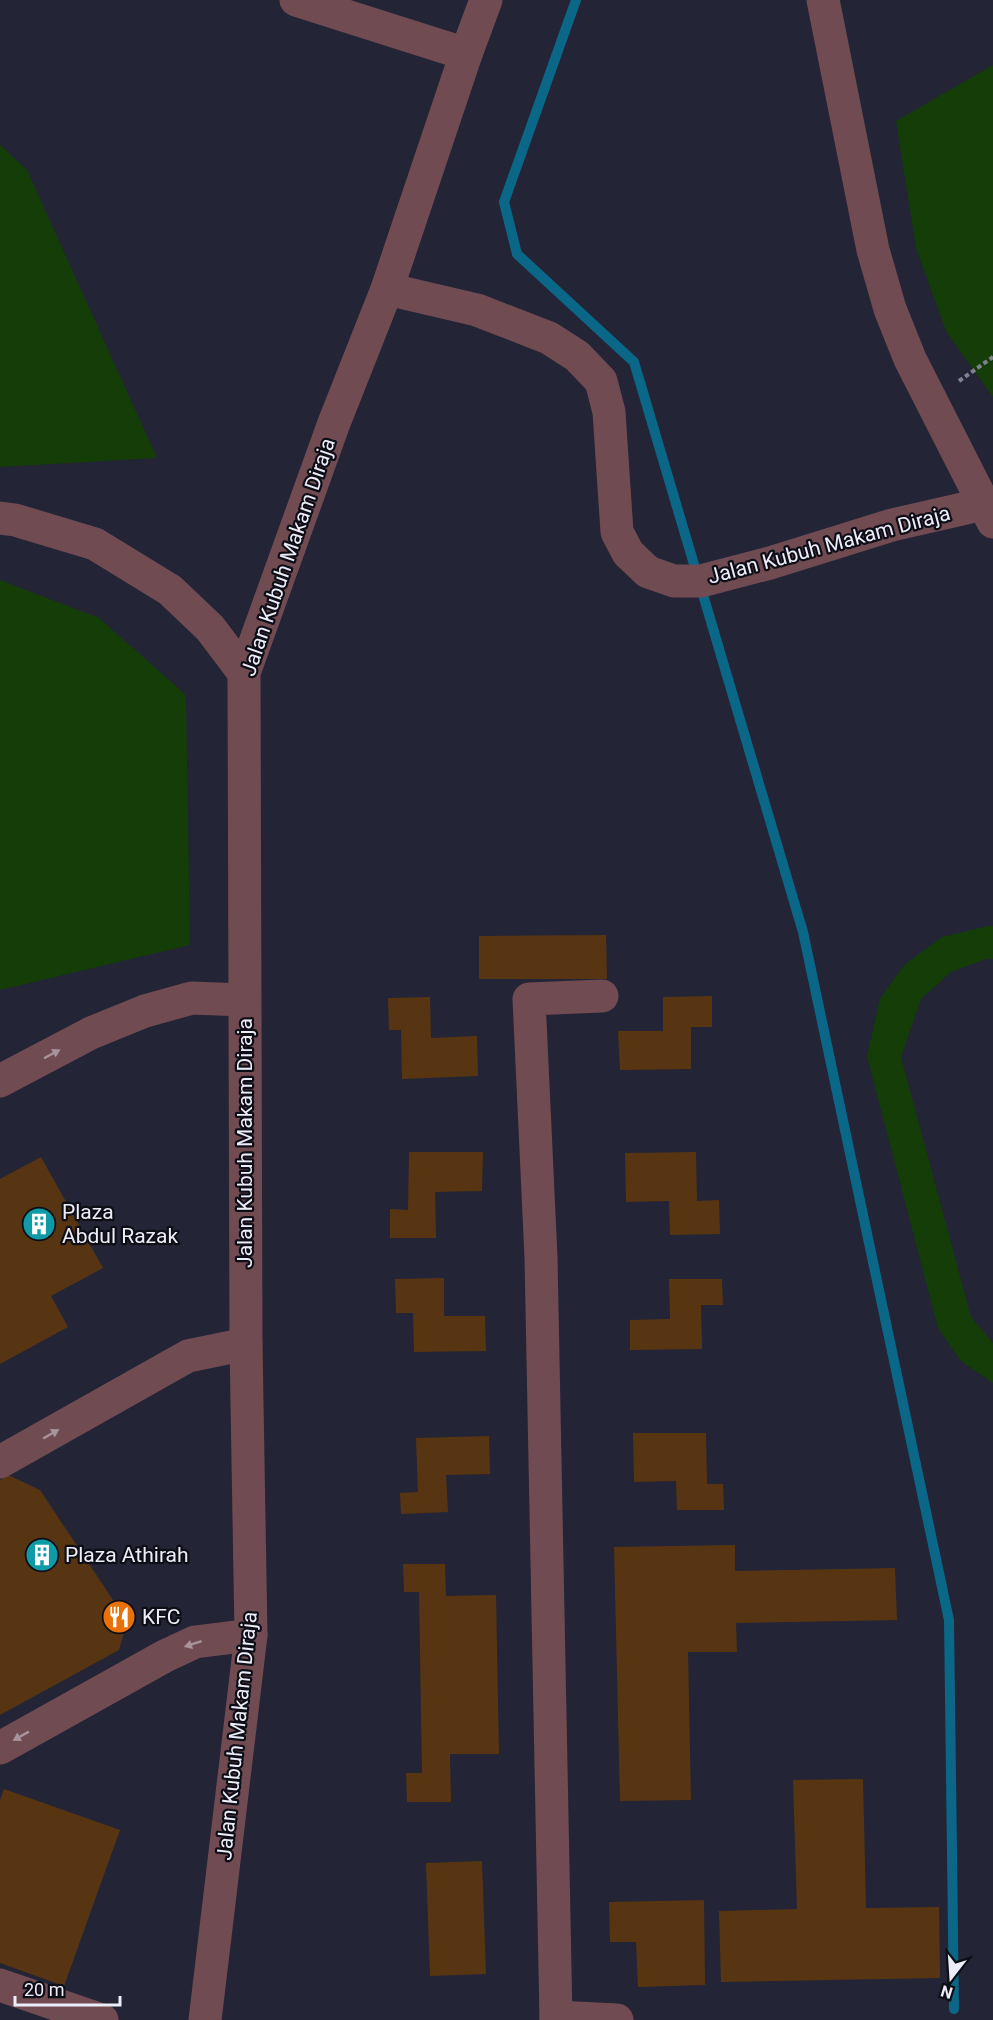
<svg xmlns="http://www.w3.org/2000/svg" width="993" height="2020" font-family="Roboto,sans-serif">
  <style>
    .green { fill: #143d08 }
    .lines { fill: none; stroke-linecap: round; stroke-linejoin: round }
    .stream { stroke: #0b6788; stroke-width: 10 }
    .building { fill: #583512 }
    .path { stroke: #808190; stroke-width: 4; stroke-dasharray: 4.5 3; stroke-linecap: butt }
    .minor { stroke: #714b52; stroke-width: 33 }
    .oneway { fill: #a8949d }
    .labels { text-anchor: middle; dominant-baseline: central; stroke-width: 4.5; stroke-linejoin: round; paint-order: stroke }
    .street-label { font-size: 21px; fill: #ecedf9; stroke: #0e0e16 }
    .poi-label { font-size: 21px; fill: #ecedf9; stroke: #0e0e16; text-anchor: start }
  </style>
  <rect width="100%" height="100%" fill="#232436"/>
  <g class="green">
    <path d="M993,65V397L946,331L916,248L896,121Z"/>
    <path d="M0,145L27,170L157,458L0,467Z"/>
    <path d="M0,580L99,618L186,695L190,945L0,990Z"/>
    <path d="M988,926H993V959H986L951,972L921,999L901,1057L971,1317L993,1343V1383L961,1361L938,1328L867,1056L880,999L904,965L942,937Z"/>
  </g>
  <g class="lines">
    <path class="stream" d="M576,0L504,202L517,254L634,362L803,932L949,1620L954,2009"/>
  </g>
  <g class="building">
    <path d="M606,935L607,979H479V936Z"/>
    <path d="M712,996V1027H691V1069L620,1070L618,1031H663V997Z"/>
    <path d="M430,997L431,1038L477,1036L478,1076L402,1079L401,1030H389L388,998Z"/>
    <path d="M409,1152H483L482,1191L435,1192L436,1238H390V1209L408,1210Z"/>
    <path d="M696,1152L697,1201L719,1200L720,1234L670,1235L669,1201L626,1202L625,1153Z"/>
    <path d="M41,1157L103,1268L51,1296L68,1327L0,1364V1179Z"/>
    <path d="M444,1278V1316H485L486,1351L414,1352L413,1313H396L395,1279Z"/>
    <path d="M669,1279H722L723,1305H701L702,1349L630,1350V1320L670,1319Z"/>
    <path d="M633,1433H706L707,1484H723L724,1510H677L676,1481L634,1482Z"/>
    <path d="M489,1436L490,1474L446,1475L448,1512L401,1514L400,1493L418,1492L416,1438Z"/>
    <path d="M8,1475L40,1490L127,1621L119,1650L0,1715V1480Z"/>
    <path d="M735,1545V1571L895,1568L897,1620L736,1623L737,1652H688L691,1800L620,1801L614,1547Z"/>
    <path d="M403,1564H445L446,1596L496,1595L499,1754H450L451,1802H407L406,1773H422L419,1592H404Z"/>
    <path d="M863,1779L866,1908L939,1907L940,1978L721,1982L719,1911L797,1909L793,1780Z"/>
    <path d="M4,1789L120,1830L64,1986L0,1963V1800Z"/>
    <path d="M482,1861L486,1974L430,1976L426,1863Z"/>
    <path d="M704,1900L705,1985L638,1987L636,1942H610L609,1902Z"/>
  </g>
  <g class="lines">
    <path class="path" d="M959,381L993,357"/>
    <g class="minor">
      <path d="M296,0L466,54"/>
      <path d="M823,0L873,250L890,309L910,359L993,522"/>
      <path d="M387,289L477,310L549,338L577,356L601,381L609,412L617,532L628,553L648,572L674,581H701L770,563L892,525L984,504"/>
      <path d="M0,518L15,520L95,544L170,590L210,628L244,673"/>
      <path d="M0,1081L91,1033L145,1011L192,998L244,1000"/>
      <path d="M0,1462L188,1356L246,1344"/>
      <path d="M0,1748L165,1656L195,1642L251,1635"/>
      <path d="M0,1985L102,2020"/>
      <path d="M556,2017L617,2020"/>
      <path d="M205,2020L251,1635L246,1344L244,673L334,423L387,289L466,54L486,0"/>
      <path d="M556,2020L541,1257L529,999L602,996"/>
    </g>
  </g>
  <defs><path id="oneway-solid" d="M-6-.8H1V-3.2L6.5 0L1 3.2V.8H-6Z" transform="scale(1.5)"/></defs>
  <g class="oneway">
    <use href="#oneway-solid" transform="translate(52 1054) rotate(-28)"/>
    <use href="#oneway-solid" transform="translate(51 1434) rotate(-30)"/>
    <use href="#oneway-solid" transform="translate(193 1644) rotate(162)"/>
    <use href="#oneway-solid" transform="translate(21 1736) rotate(151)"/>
  </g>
  <defs>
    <g id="building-disc" transform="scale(1.725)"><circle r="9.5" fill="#0f9aa8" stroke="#0e0e16"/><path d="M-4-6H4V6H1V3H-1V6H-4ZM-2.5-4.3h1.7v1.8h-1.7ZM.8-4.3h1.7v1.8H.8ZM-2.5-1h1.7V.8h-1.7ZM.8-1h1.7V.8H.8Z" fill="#fff"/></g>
    <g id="restaurant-disc" transform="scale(1.725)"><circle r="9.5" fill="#e8710a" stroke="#0e0e16"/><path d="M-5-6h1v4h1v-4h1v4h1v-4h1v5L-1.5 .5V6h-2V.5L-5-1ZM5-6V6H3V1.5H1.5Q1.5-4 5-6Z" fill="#fff"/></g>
  </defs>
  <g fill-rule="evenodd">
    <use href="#building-disc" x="39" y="1224"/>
    <use href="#building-disc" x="42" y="1555"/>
    <use href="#restaurant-disc" x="119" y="1617"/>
  </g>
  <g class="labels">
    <g class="street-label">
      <text transform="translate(829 545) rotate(-15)">Jalan Kubuh Makam Diraja</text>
      <text transform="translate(288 557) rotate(-71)">Jalan Kubuh Makam Diraja</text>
      <text transform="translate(245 1143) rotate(-90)">Jalan Kubuh Makam Diraja</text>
      <text transform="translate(237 1736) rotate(-84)">Jalan Kubuh Makam Diraja</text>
    </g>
    <g class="poi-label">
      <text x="62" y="1212">Plaza<tspan x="62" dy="24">Abdul Razak</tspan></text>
      <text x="65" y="1555">Plaza Athirah</text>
      <text x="142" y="1617">KFC</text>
    </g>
  </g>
  <g transform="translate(951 1978) rotate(197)" stroke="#0e0e16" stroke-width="4.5" paint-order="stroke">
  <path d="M0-4.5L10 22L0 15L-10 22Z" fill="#ecedf9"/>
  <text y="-9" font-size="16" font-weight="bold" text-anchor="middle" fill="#ecedf9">N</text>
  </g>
  <path d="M15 1996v9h105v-9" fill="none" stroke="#ecedf9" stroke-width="3"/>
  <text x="24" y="1996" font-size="18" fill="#ecedf9" stroke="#0e0e16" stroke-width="4.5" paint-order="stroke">20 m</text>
</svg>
